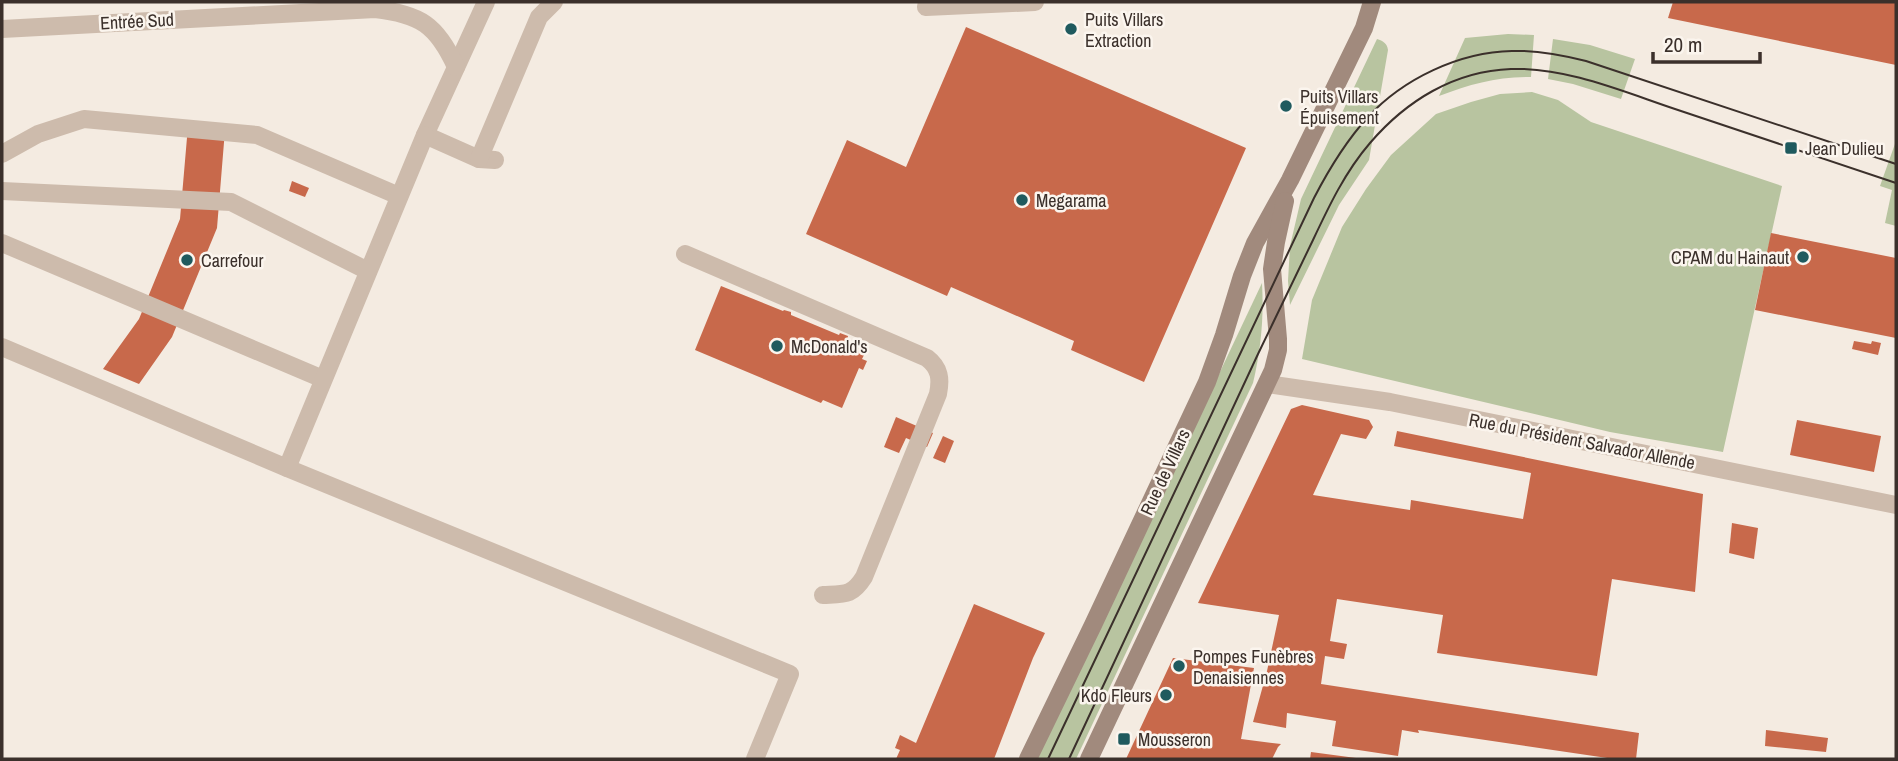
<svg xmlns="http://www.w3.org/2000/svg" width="1898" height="761" font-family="'Archivo Narrow',sans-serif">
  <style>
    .green { fill: #b8c4a0 }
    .building { fill: #c8694b }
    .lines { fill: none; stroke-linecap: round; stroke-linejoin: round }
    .lane { stroke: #cdbbac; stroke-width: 18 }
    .street { stroke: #cdbbac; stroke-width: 18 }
    .secondary { stroke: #a18a7d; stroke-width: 18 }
    .tram { stroke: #3b302b; stroke-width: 2 }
    .poi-dot { fill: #1f5a5e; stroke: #fbf5ee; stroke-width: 2.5 }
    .labels { text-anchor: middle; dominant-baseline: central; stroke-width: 5; stroke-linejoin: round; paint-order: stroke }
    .poi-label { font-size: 18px; fill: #3b302b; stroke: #fbf5ee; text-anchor: start }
    .street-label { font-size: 18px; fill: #3b302b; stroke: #fbf5ee }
  </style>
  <rect width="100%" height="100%" fill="#f4ebe1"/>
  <g class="green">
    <path d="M1508,34L1534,35L1531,77C1496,77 1471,84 1439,96L1465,38Z"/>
    <path d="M1377,39C1383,41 1387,43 1388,50L1369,160L1339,205L1290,305L1288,281L1290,246L1301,199Z"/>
    <path d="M1553,39L1590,45L1635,59L1621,99L1573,84L1548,79Z"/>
    <path d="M1532,92L1558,100L1591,122L1782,186L1723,452L1610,432L1302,359L1312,300L1342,227L1366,189L1391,155L1436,114L1471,102L1500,94Z"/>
    <path d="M1896,141V226L1885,223L1892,190L1880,186Z"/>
    <path d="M1262,283C1264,317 1261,349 1253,383L1076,759H1037Z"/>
  </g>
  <g class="building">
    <path d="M1673,2H1896V65L1668,18Z"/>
    <path d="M966,27L1246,148L1144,382L1071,350L1074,341L951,287L947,296L806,234L847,140L906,167Z"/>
    <path d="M188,126L225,130L217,228L172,337L139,384L103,369L139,319L180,219Z"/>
    <path d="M292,181L309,188L305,197L289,191Z"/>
    <path d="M1771,233L1896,258V338L1755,310Z"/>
    <path d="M721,286L783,311L784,310L791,312V315L839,335L840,333L848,336L847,342L867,349L862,359L867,361L863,370L859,368L842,408L823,400L821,403L695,350Z"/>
    <path d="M1854,341L1871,344L1872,341L1881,343L1878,355L1852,349Z"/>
    <path d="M1302,405L1369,420L1373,427L1366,439L1341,434L1313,495L1410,510L1411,500L1523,519L1531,473L1394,446L1397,431L1703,494L1695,592L1612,579L1597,676L1437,653L1443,615L1337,599L1330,641L1347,644L1344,659L1325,656L1321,684L1639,733L1636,759H1614L1418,730L1419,733L1402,730L1398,756L1332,746L1336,721L1287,713L1286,728L1253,722L1267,671L1279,615L1198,603L1291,409Z"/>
    <path d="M896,417L933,433L927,447L906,438L899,453L884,447Z"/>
    <path d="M1797,420L1881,436L1874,472L1790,455Z"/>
    <path d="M943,436L954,441L945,463L933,458Z"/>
    <path d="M1732,523L1758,528L1754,559L1729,553Z"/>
    <path d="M974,604L1045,633L1033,658L994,759H896L900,750L895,748L900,735L916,743Z"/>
    <path d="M1173,658L1254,668L1241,739L1281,744L1278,747L1272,759H1126Z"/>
    <path d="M1766,730L1828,738L1826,752L1765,746Z"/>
    <path d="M1311,752L1356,758V759H1310Z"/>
  </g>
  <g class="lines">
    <g class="lane">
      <path d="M486,2L425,135L479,159L495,160"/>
      <path d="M927,2L926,7L1035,2"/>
      <path d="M2,29L375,9C420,14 437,25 456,67"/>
      <path d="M2,154L38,134L84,119L257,135L399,196"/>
      <path d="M479,159L539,17L554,2"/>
      <path d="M2,191L231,202L368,271"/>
      <path d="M2,243L323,379"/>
      <path d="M685,254L927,358C940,368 941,379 938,394L864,577C852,596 845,594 823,595"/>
      <path d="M2,347L287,468L790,674L755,759"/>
      <path d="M287,468L425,135"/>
    </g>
    <path class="street" d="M1267,384L1390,402L1896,505"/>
    <g class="secondary">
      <path d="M1028,759L1093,625L1207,382L1224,335L1242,276L1255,243L1290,180L1364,28L1372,2"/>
      <path d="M1089,759L1273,370L1278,350V339L1272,269L1276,242L1285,201"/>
    </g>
    <g class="tram">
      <path d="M1048,759L1314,198C1329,169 1346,141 1368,117C1403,79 1459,52 1512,51C1537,50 1562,55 1586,61L1896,164"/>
      <path d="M1069,759C1132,624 1195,489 1258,354C1276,316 1295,278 1313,240C1329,206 1345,172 1370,143C1406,101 1454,71 1511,69C1566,67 1624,92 1675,109C1749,134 1823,158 1896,183"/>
    </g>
  </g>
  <g class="poi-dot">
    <circle cx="1071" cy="29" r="7"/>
    <circle cx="1286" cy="106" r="7"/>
    <rect x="1784" y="141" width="14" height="14" rx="3.5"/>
    <circle cx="1022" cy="200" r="7"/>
    <circle cx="1803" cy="257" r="7"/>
    <circle cx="187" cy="260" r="7"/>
    <circle cx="777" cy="346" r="7"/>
    <circle cx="1179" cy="666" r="7"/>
    <circle cx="1166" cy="695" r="7"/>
    <rect x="1117" y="732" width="14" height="14" rx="3.5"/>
  </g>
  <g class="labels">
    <g class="poi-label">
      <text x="1085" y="19">Puits Villars<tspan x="1085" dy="21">Extraction</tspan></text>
      <text x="1300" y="96">Puits Villars<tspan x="1300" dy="21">Épuisement</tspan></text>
      <text x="1805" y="148">Jean Dulieu</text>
      <text x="1036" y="200">Megarama</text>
      <text x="1789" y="257" text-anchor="end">CPAM du Hainaut</text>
      <text x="201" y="260">Carrefour</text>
      <text x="791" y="346">McDonald's</text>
      <text x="1193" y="656">Pompes Funèbres<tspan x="1193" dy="21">Denaisiennes</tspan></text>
      <text x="1152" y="695" text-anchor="end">Kdo Fleurs</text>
      <text x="1138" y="739">Mousseron</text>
    </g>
    <g class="street-label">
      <text transform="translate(137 21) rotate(-3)">Entrée Sud</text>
      <text transform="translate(1582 441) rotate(11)">Rue du Président Salvador Allende</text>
      <text transform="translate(1165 472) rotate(-65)">Rue de Villars</text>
    </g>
  </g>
  <rect width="1898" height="761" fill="none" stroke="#3b302b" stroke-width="7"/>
  <path d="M1653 52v10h107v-10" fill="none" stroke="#3b302b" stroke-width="3.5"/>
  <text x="1664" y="52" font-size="21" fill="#3b302b" stroke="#fbf5ee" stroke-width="5" paint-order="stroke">20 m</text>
</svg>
